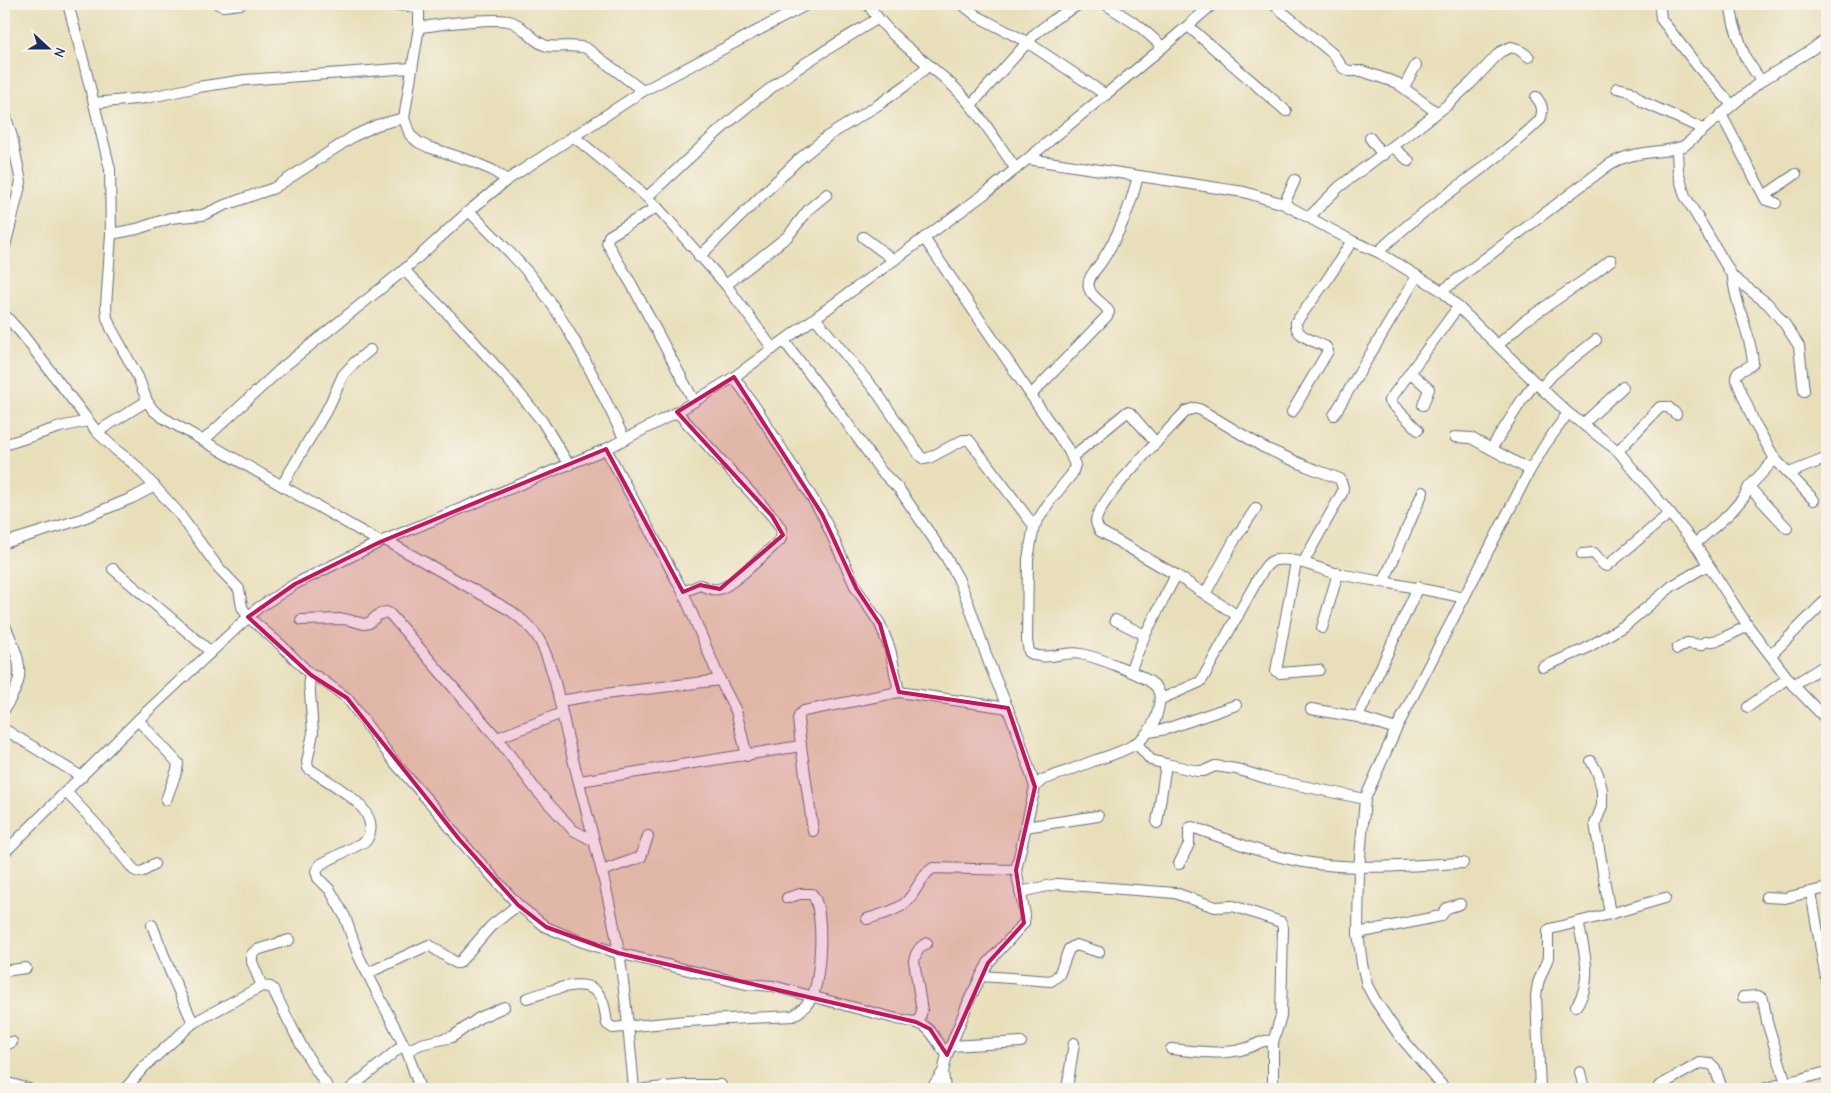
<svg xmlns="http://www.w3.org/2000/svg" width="1831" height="1093" font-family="'Comic Neue',sans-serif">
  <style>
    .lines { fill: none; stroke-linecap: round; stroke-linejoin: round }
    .minor-casing { stroke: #636d7e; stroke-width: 12 }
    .minor { stroke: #fff; stroke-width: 10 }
    .marked { fill: #c2185b; fill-opacity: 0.2; stroke: #c2185b; stroke-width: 4; stroke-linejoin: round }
  </style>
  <rect width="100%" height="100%" fill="#f7f3e8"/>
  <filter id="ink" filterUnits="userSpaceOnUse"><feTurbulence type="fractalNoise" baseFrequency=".02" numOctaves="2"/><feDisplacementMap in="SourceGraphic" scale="10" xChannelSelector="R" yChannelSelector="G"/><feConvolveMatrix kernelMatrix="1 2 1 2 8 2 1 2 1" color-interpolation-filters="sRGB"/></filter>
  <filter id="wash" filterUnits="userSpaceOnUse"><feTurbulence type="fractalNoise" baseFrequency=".0096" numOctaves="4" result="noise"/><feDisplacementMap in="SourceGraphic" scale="20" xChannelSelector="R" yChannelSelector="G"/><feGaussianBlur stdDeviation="1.12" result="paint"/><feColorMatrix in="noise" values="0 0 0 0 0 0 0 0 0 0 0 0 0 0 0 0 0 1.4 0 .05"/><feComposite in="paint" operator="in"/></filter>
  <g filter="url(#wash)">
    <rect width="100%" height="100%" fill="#e8dfba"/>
  </g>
  <g filter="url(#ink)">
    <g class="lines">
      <g class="minor-casing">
        <g id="minor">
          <path d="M68,4L86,71L110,169L111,234L106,306L107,318L111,328L138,377L147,401L153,410L162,417L380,542"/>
          <path d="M218,4L223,6L241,4"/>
          <path d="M389,4L419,7"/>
          <path d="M419,4V27L404,118L410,135L418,142L428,147L471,161L492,170L507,180"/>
          <path d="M868,4C889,38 924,59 953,86C978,110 996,141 1016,169"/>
          <path d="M962,4L977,16L1027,42L1106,95"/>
          <path d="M1105,4L1139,26L1163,47"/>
          <path d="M1273,4L1333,54L1343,68L1349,71H1362L1397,83L1436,112"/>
          <path d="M1730,4L1734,24L1745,57L1761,81"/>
          <path d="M1660,8L1661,19L1699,68L1732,105"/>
          <path d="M1188,26L1286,111"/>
          <path d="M419,27C439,25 496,16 512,22C525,27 534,43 547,46C560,48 573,44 586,48L643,91"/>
          <path d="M1404,87L1416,65"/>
          <path d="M1617,88L1630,91L1643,102L1703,129"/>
          <path d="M94,103L146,98L198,87L245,80L411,68"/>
          <path d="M971,105L1036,33L1056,18L1080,4"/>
          <path d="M4,111L12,137L21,182L4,250"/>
          <path d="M1721,114L1766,200L1776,203"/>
          <path d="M573,136L637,188L657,207L726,285L773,349"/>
          <path d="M1370,138L1383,155"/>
          <path d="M1393,147L1409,161"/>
          <path d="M1677,149L1678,172L1685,196L1733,277C1735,307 1751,333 1753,363C1747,371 1736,368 1736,379L1754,422L1775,459L1814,500"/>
          <path d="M1028,159L1244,192L1284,204L1352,241L1378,252L1442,291L1541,388L1568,413L1618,451L1695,544L1748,626L1793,685L1827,720"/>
          <path d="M1764,196L1796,174"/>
          <path d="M647,197C688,160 727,121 771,88C804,62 841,41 877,19"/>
          <path d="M1284,204L1295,180"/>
          <path d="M657,207L609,236L607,243L632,285L694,401"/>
          <path d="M469,211C489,232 511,252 530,275C570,323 597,384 625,440"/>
          <path d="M1309,217L1339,187L1446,106L1472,82L1500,52L1511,47L1518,49L1529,57"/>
          <path d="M111,234L137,229L170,218L203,215L225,205L274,188L354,136L377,125L404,118"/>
          <path d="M863,237L894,260"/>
          <path d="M924,238L1069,451L1075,465L1072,474L1050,501L1034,526L1028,559L1027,640L1029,652C1045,663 1063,650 1081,654C1096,657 1149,676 1157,688C1162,696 1159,705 1157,714C1154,726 1145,737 1135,744C1123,752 1109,756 1096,760C1078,767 1060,774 1042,780L1035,787L1016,870L1025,915L1024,923L988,963L970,998L947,1055L943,1072L945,1089"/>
          <path d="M1378,252C1428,203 1490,168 1540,120C1544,110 1542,104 1536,97"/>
          <path d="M699,257L798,160L828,136L878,105L905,86L929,65"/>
          <path d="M404,270L460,326L510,382L542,421L569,465"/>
          <path d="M1733,277L1768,304L1784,323L1799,346L1804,391"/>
          <path d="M726,285L788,236L809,209L827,194"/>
          <path d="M1442,291L1610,164C1636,149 1658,155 1684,146L1761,81L1811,50L1827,38"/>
          <path d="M4,314L22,334L97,432L116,450L134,464L177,511L217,566L239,589L242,607L248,617L281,645L311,675"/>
          <path d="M816,319L878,394L920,456L924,459L929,458L963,440H969L1034,526"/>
          <path d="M784,341L845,420L881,471L899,489L946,557L958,578L969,605L989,663L1017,731L1035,787"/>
          <path d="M1498,345L1523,322L1592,275L1611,260"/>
          <path d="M1410,372L1429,389L1423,405"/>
          <path d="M734,377L758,411L822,514L856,588L880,624L890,649L899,692"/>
          <path d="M1541,388L1553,374L1596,340"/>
          <path d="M1031,395L1107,316L1109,312C1104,302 1092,299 1089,288C1086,278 1097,269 1102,261C1118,236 1131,205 1138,176"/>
          <path d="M677,412L772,516C778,524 785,530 780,540C769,550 731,587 719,589C712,591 707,587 700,585L683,592"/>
          <path d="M1292,412L1328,351L1326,347C1316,341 1294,337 1296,322L1327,280L1352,241"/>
          <path d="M1334,415L1417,276"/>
          <path d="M1584,423L1623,387"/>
          <path d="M1418,430L1389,401L1458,307"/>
          <path d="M97,432L147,401"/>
          <path d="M1455,437L1471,438L1530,470"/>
          <path d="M204,440L283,367L404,270L469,211L507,180L643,91L808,4"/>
          <path d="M4,445L60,427L88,421"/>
          <path d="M606,449L683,592L720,680L736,711L747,756"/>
          <path d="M1491,449L1522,400L1535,383"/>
          <path d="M1618,451L1660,407H1668L1676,414"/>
          <path d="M1072,457L1127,412L1130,413L1156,443"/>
          <path d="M1789,473L1827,458"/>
          <path d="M282,485L329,406L343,375L354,363L370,350"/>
          <path d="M1749,487L1787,528"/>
          <path d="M385,540L511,611C522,619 533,628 540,641C556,673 560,708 569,743C586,813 607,882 619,953C626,998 630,1044 634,1089"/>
          <path d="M4,543L79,520L132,498L155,486"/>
          <path d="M1695,544L1730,513L1744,497L1749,487L1775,459"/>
          <path d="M1582,554L1594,553L1604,565L1607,566L1670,513"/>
          <path d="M1296,562L1276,671L1280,673L1319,670"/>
          <path d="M113,569L211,652"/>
          <path d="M1384,581L1423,492"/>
          <path d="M1205,594L1235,539L1256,508"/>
          <path d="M1238,616L1176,575L1100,531C1098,527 1096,525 1096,521C1099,498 1168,431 1186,411L1195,408L1201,410L1263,447L1306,466L1340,479L1343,488L1342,493L1303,563"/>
          <path d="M301,620L345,619L364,624L369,623L378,615L386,612L390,614L497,738L537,791L573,830L594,841"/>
          <path d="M1115,620L1145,635"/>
          <path d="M4,623C11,641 25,665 17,685C14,694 8,702 4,710"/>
          <path d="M1322,628L1338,573"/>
          <path d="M1677,649L1687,643L1701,645L1705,642L1719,640L1748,626"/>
          <path d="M1771,655L1825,601"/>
          <path d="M1543,667L1585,649L1627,624L1672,586L1708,565"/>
          <path d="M1130,671L1145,635L1176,575"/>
          <path d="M1793,685L1827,664"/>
          <path d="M1161,699L1200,682L1203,678L1260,575C1264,569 1268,561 1276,560C1296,557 1320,570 1339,574C1381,582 1423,588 1464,598"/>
          <path d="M560,701L596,695L720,680"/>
          <path d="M1748,707L1788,678"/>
          <path d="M1311,709L1358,717L1396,729"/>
          <path d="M1358,717L1418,587"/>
          <path d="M138,720L178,763L177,770L166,800"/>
          <path d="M4,729L82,777"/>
          <path d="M1149,732L1166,729L1236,705"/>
          <path d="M497,738L562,713"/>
          <path d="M1136,743L1151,760L1166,764L1197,771H1204L1215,766L1236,769L1269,779L1365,799"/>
          <path d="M1591,761L1598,774L1602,790V806L1595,824L1610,914"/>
          <path d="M580,781L801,746"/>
          <path d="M66,792L96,824L134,870C142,875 148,868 154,864"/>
          <path d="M1157,823L1166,764"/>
          <path d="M1025,827L1098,816"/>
          <path d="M813,831L801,746L798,719L800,714L804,711L899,692L1008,708"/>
          <path d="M4,853L138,720L258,608L295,584L380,542L606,449L677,412L734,377L990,190L1156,53L1213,4"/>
          <path d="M1179,864L1189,844V828L1192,827C1232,841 1275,859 1317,864C1366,870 1415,865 1463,863"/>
          <path d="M602,871L641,857L648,836"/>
          <path d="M1020,892L1057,884L1175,893L1215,907L1233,906L1281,922L1283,928L1281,1016L1273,1042V1089"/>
          <path d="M1811,892L1827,984"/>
          <path d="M1766,897L1785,898L1827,888"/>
          <path d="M867,919C879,915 894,912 904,904C916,894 920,876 933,868L1016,870"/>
          <path d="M152,925L170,971L193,1023"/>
          <path d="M1358,933L1441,916L1447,908L1460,904"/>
          <path d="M4,971L26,968"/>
          <path d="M368,973L429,945L456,963H459L491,926L518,905"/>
          <path d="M981,976L1051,981L1059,975L1069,949L1076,945L1099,952"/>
          <path d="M262,986L252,962V954L257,950L289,940"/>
          <path d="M1743,997L1758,996L1763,999L1767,1022L1786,1083"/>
          <path d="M527,998C548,993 590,971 602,1000C605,1007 606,1016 607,1024L613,1028L686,1021L793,1016C801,1011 807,1006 812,997C821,980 825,909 812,894H800L787,898"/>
          <path d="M1576,1006C1594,982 1584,949 1578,922"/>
          <path d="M916,1022L920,1018L922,1011L914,961C916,952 919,947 927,943"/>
          <path d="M4,1046L12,1042"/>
          <path d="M951,1046L1021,1042"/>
          <path d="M1171,1049C1195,1051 1224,1056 1247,1048C1258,1045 1262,1038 1273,1042"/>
          <path d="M407,1051L421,1044L452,1037L479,1018L504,1007"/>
          <path d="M1580,1072L1584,1089"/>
          <path d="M4,1082L29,1089"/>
          <path d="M1659,1086L1700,1063L1711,1064L1715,1068L1722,1089"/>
          <path d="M125,1089L145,1066L193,1023L262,986L270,987L273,989C290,1024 306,1058 329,1089"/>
          <path d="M350,1089L403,1045"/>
          <path d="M420,1089L407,1051L359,957L345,917L330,890L318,878L316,871L321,864L366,841C387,809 328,783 308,768L307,762L313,733L309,679L311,675L318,677L347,698L395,763L440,814L459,839L518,905L546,927L580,941L618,953L746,984L773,986L897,1019C933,1024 927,1029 947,1055"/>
          <path d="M644,1089L685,1085H721"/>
          <path d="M931,1089L943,1072"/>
          <path d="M1067,1089L1074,1043"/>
          <path d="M1445,1089L1399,1035L1375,1000L1367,985L1362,964L1358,933L1359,868L1365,799L1396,729L1530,470L1545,445L1568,413"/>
          <path d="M1540,1089L1536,996L1538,983L1548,958V931L1550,929L1610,914L1665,898"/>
          <path d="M1763,1089L1827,1072"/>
        </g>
      </g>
      <use href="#minor" class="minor"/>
    </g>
  </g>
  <path class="marked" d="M734,377L822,514L856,588L880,624L899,692L1008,708L1035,787L1016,870L1024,923L988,963L947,1055L930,1029L916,1022L618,953L546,927L518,905L459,839L347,698L311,675L248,617L295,584L380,542L606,449L683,592L700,585L720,589L783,535L772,516L677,412Z"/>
  <rect width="1831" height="1093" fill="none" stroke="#f7f3e8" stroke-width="20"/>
  <g transform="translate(48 48) rotate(111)" stroke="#f7f3e8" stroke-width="4" paint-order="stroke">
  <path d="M0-4L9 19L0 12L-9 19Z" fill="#1b2f5e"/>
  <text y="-8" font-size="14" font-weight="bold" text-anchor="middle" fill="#1b2f5e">N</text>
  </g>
</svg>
